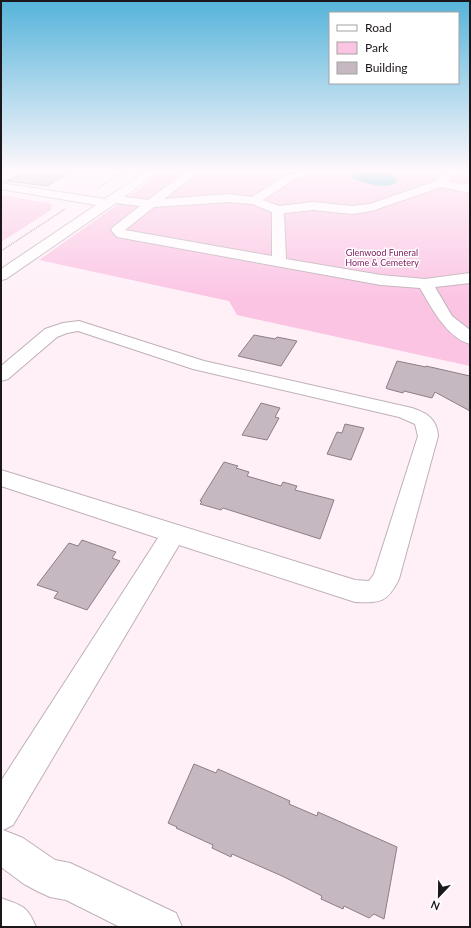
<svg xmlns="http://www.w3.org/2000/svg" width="471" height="928" font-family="Lato,sans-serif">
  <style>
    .green { fill: #fbc4e3 }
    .water { fill: #19b4c6 }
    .building { fill: #c6b8c0; stroke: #8c7e86 }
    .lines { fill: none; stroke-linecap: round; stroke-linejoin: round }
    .minor-casing { stroke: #bfb0b8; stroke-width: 2 }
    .path { stroke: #a1969c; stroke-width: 1.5; stroke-dasharray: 1 1; stroke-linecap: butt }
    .minor { fill: #fff; fill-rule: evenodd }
    .labels { text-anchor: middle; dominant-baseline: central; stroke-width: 3; stroke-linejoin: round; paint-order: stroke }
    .far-park-label { font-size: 9px; fill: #822263; stroke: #fff }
  </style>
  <rect width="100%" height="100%" fill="#fff0f8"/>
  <g class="green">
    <path d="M168,169H470V366L237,315L229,301L39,260Z"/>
    <path d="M1,195L52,204L51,210L1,242Z"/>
  </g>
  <path class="water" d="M367,171C376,170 394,171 397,182C389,190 361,183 352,178L354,175Z"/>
  <g class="building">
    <path d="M27,169H76L47,186L7,181L26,172Z"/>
    <path d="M254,335L275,339L277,337L297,341L281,366L238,356Z"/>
    <path d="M397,361L426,367V366L470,376V411L435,392L432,398L404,391L403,393L388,389L386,388Z"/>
    <path d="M261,403L280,408L275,417L279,418L267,440L242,435Z"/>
    <path d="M345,424L364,428L351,460L327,454L337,432L342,433Z"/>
    <path d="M224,462L238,466L236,468L249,472L247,476L281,486L283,482L297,486L295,490L334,500L320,539L223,508L221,510L200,504L202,502L200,501Z"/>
    <path d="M82,540L116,552L112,558L120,561L87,610L54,598L58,592L37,585L69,543L78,546Z"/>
    <path d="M194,764L216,773L218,769L290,801L289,804L317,816L318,812L397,847L384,919L374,914L369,918L344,906L343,909L321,899L322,896L282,876L232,854L231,857L212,848L213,845L176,828L177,827L168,823Z"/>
  </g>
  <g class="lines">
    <g class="minor-casing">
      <g id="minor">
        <path d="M13,169H26L25,171L1,182V175Z"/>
        <path d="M150,169H162L124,197L148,200L190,169H202L164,199L228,194L252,197L285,176L307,169H323L322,171L293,180L263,200L279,206L313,202L352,206L370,204L436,181L449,169H460L448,181L470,185V193L441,187L372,211L352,214L313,210L284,213L286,259L381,275L425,279L470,273V283L435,287L452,316L470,330V344C447,338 431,307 420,288L381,285L117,237L111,230L113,227L140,206L116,203L6,279L1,280V269L96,205L1,189V183L105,199ZM228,202L252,204L272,212V256L125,230L154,207Z"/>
        <path d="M79,321L204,361L412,408C427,413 437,419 438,436L399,579C387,603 380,603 355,602L179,545L13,825L3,830L23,838L55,860L70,863L83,869L176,913L182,927H120L66,900L50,897L37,891L24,884L1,867V781L158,538L1,486V470L355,580L369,581L374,574L418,436L415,424L399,417L193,369L78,331L67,333L57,337L8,379L1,381V366L45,329L63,323Z"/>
        <path d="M1,898C22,906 27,905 36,927H1Z"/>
      </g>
    </g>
    <g class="path">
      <path d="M98,188L128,169"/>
      <path d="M1,251L65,209"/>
    </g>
    <use href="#minor" class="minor"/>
  </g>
  <linearGradient id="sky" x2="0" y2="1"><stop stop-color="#55b4da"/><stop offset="0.57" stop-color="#fff8fc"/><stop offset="1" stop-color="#fff8fc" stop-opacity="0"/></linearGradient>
  <rect width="471" height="299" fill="url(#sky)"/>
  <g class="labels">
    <g class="far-park-label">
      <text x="382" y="252">Glenwood Funeral<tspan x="382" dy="10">Home &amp; Cemetery</tspan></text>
    </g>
  </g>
  <rect width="471" height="928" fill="none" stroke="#1c171a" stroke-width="4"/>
  <rect x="329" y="12" width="130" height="72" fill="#ffffff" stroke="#a4a2a3"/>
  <rect x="337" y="25" width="20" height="6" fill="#ffffff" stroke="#a4a2a3"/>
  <text x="365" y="32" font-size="12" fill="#1c171a">Road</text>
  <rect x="337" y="42" width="20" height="12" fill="#fbc4e3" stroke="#a4a2a3"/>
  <text x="365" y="52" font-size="12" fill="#1c171a">Park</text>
  <rect x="337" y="62" width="20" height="12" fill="#c6b8c0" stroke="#a4a2a3"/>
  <text x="365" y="72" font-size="12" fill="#1c171a">Building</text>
  <g transform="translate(439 896) rotate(202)" stroke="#ffffff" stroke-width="3" paint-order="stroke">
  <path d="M0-3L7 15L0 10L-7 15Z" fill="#1c171a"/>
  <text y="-6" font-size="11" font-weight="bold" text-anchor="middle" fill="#1c171a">N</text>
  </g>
</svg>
